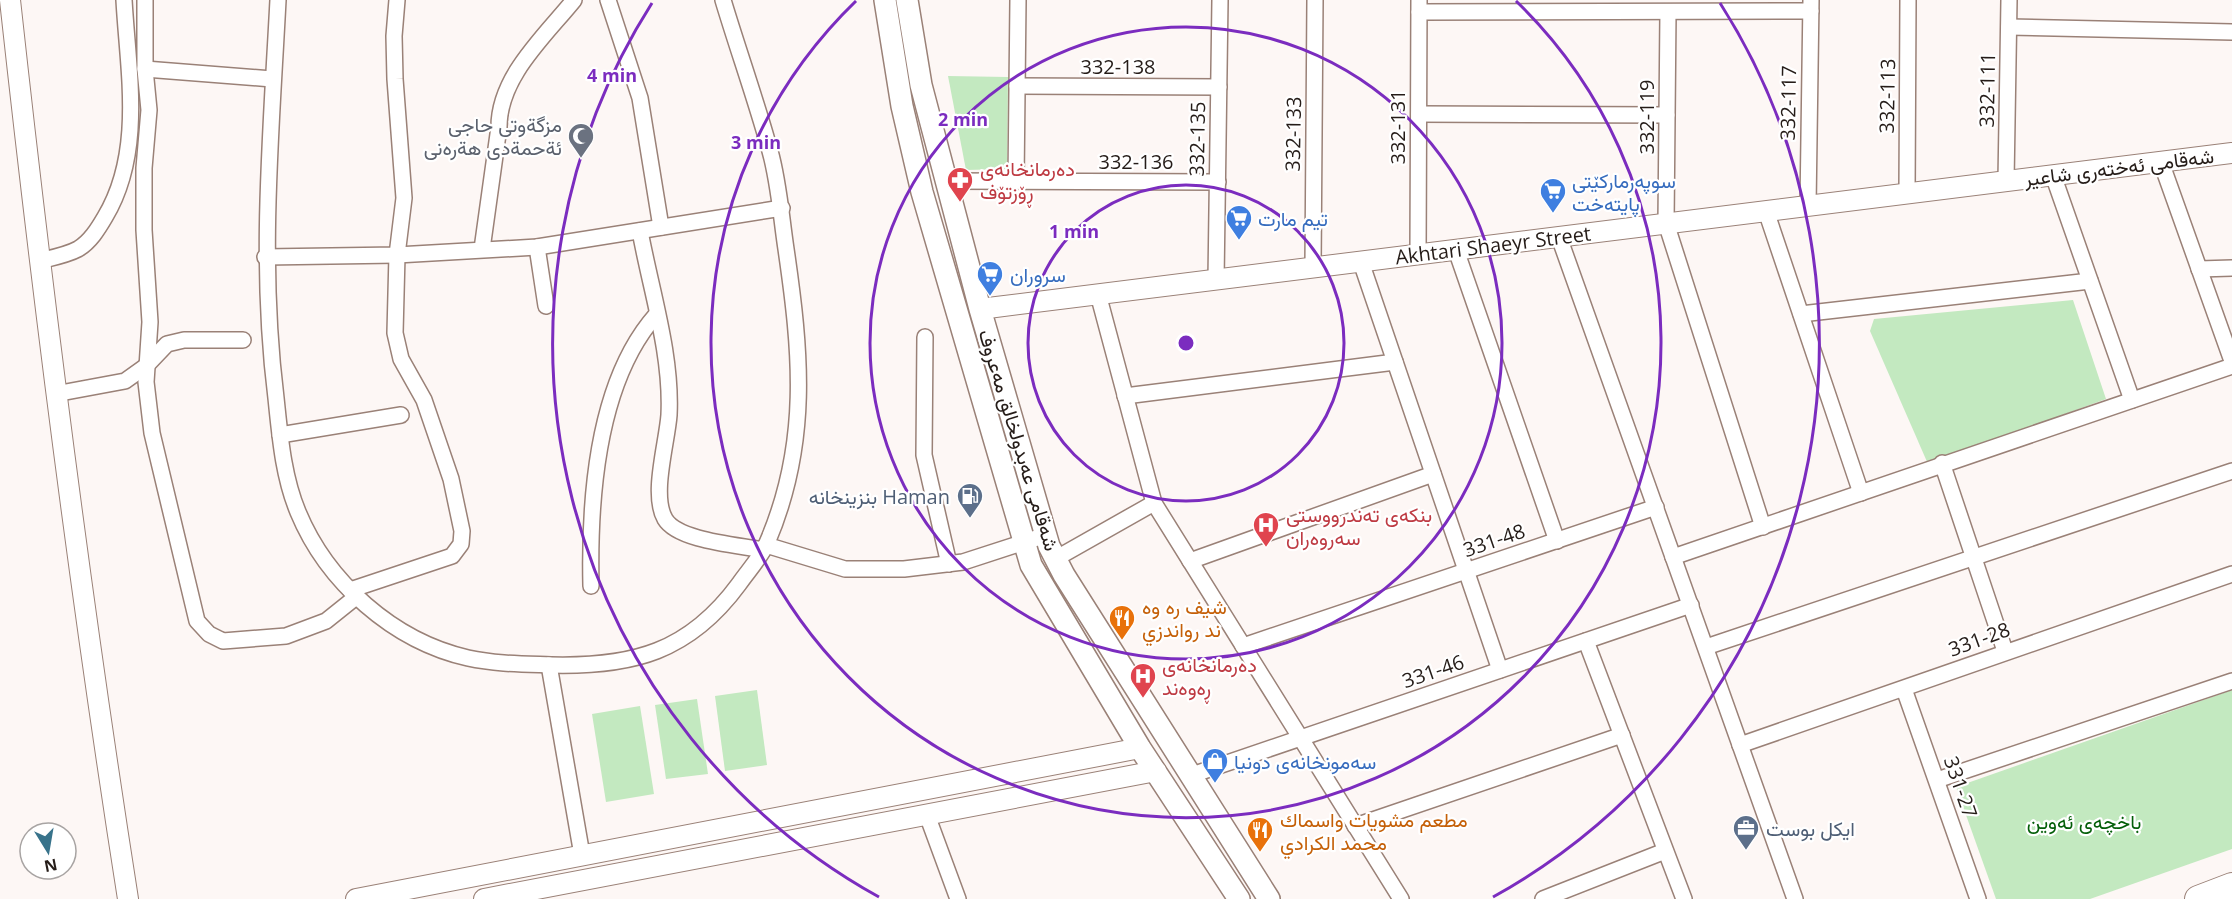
<svg xmlns="http://www.w3.org/2000/svg" width="2232" height="899" font-family="'Open Sans',Vazirmatn,sans-serif">
  <style>
    .green { fill: #c3e9c0 }
    .lines { fill: none; stroke-linecap: round; stroke-linejoin: round }
    .minor-casing { stroke: #9a8177; stroke-width: 18 }
    .tertiary-casing { stroke: #9a8177; stroke-width: 22 }
    .secondary-casing { stroke: #9a8177; stroke-width: 24 }
    .trunk-casing { stroke: #9a8177; stroke-width: 28 }
    .minor { stroke: #fff; stroke-width: 15 }
    .tertiary { stroke: #fff; stroke-width: 20 }
    .secondary { stroke: #fff; stroke-width: 21 }
    .trunk { stroke: #fff; stroke-width: 26 }
    .ring { fill: none; stroke: #7b2cbf; stroke-width: 3 }
    .labels { text-anchor: middle; dominant-baseline: central; stroke-width: 4.5; stroke-linejoin: round; paint-order: stroke }
    .street-label { font-size: 20px; fill: #251c18; stroke: #fff }
    .worship-label { font-size: 20px; fill: #5b616d; stroke: #fff; text-anchor: end }
    .health-label { font-size: 20px; fill: #be3a42; stroke: #fff; text-anchor: start }
    .shop-label { font-size: 20px; fill: #366cbe; stroke: #fff; text-anchor: start }
    .service-label { font-size: 20px; fill: #4e5e75; stroke: #fff; text-anchor: end }
    .food-label { font-size: 20px; fill: #c56008; stroke: #fff; text-anchor: start }
    .park-label { font-size: 20px; fill: #035e08; stroke: #fff }
    .centre { fill: #7b2cbf; stroke: #fff; stroke-width: 3 }
    .ring-label { font-size: 18px; text-anchor: middle; font-weight: bold; fill: #7b2cbf; stroke: #fff; stroke-width: 4.5; stroke-linejoin: round; paint-order: stroke }
  </style>
  <rect width="100%" height="100%" fill="#fdf7f5"/>
  <g class="green">
    <path d="M948,76L1008,77L1007,169L966,170Z"/>
    <path d="M2073,300L2106,399L1928,464L1870,331L1874,319Z"/>
    <path d="M757,690L767,765L725,771L715,696Z"/>
    <path d="M2232,690V849L2090,899H1996L1956,787Z"/>
    <path d="M697,699L708,774L666,779L655,705Z"/>
    <path d="M640,706L654,794L606,802L592,714Z"/>
  </g>
  <g class="lines">
    <g class="minor-casing">
      <g id="minor">
        <path d="M145,0V69L149,110L144,168V230L150,322L146,382L152,433L197,621L209,634L223,641L286,636L326,621L356,597"/>
        <path d="M278,0C271,136 259,262 276,398C280,436 283,476 298,512C327,582 393,641 468,658C496,664 523,664 551,665C633,667 689,652 739,584C748,571 761,557 767,543C810,443 801,352 786,249C781,216 779,183 770,151C756,100 738,50 723,0"/>
        <path d="M608,0L640,98L661,227"/>
        <path d="M1419,12L1811,11"/>
        <path d="M1668,12L1666,223L1763,527"/>
        <path d="M2009,27L2232,32"/>
        <path d="M145,69L272,79"/>
        <path d="M1017,86L1219,87"/>
        <path d="M1419,114L1667,115"/>
        <path d="M2161,162L2232,361"/>
        <path d="M2053,175L2132,400"/>
        <path d="M946,181L1218,182"/>
        <path d="M1016,181L1018,0"/>
        <path d="M2006,181L2009,0"/>
        <path d="M1907,193L1908,0"/>
        <path d="M1808,206L1811,0"/>
        <path d="M1766,211L1861,493"/>
        <path d="M640,231C651,291 672,354 669,415C667,443 651,495 665,519C678,541 739,545 763,550"/>
        <path d="M1559,237L1795,899"/>
        <path d="M537,247L546,306"/>
        <path d="M482,249L499,127C499,77 544,37 574,0"/>
        <path d="M1456,250L1557,541"/>
        <path d="M1418,255L1419,0"/>
        <path d="M265,257L397,255L537,247L782,208"/>
        <path d="M39,261C51,258 67,255 78,249C90,242 98,229 105,217C144,152 128,72 124,0"/>
        <path d="M1361,262L1500,670"/>
        <path d="M1313,268L1315,0"/>
        <path d="M2199,269L2232,268"/>
        <path d="M1216,280L1220,0"/>
        <path d="M1098,294L1154,503L1401,899"/>
        <path d="M1801,314L2090,281"/>
        <path d="M925,337L924,455L949,564"/>
        <path d="M55,394L125,381L146,366L167,344L184,340H243"/>
        <path d="M1125,396L1395,362"/>
        <path d="M280,435L401,415"/>
        <path d="M1942,463L2005,651"/>
        <path d="M766,545L845,569H904L963,562L1046,535"/>
        <path d="M1673,557L2232,366"/>
        <path d="M1055,559L1154,503"/>
        <path d="M1190,561L1433,474"/>
        <path d="M591,586C589,500 596,383 656,315"/>
        <path d="M350,590L452,556L461,544L462,531L451,479L424,400L401,359L395,333L397,255L404,198L395,79L394,36L397,0"/>
        <path d="M1586,641L1684,899"/>
        <path d="M1243,646L1656,507"/>
        <path d="M1706,647L2232,471"/>
        <path d="M549,665L582,855"/>
        <path d="M1904,689L1978,899"/>
        <path d="M1740,745L2232,574"/>
        <path d="M1189,776L1691,605"/>
        <path d="M1937,780L2232,681"/>
        <path d="M927,815L958,899"/>
        <path d="M1355,826L1622,735"/>
        <path d="M1543,899L1665,851"/>
      </g>
    </g>
    <g class="tertiary-casing">
      <g id="tertiary">
        <path d="M10,0C43,301 81,600 128,899"/>
        <path d="M980,309L2232,153"/>
        <path d="M356,899L1140,748"/>
        <path d="M484,899L1156,771"/>
      </g>
    </g>
    <g class="secondary-casing">
      <g id="secondary">
        <path d="M885,0L902,106L922,192L1031,565L1140,748L1239,899"/>
        <path d="M907,0L921,85L980,309L1049,546L1064,575L1269,899"/>
      </g>
    </g>
    <g class="trunk-casing">
      <path id="trunk" d="M2198,899L2232,886"/>
    </g>
    <use href="#minor" class="minor"/>
    <use href="#tertiary" class="tertiary"/>
    <use href="#secondary" class="secondary"/>
    <use href="#trunk" class="trunk"/>
  </g>
  <g class="ring">
    <circle cx="1186" cy="343" r="158"/>
    <circle cx="1186" cy="343" r="316"/>
    <path d="M1516 1A475 475 0 1 1 856 1"/>
    <path d="M879 897A633 633 0 0 1 652 3M1720 3A633 633 0 0 1 1493 897"/>
  </g>
  <defs>
    <g id="mosque-pin" transform="scale(1.35)"><path d="M0 17L-7.5 6A9.5 9.5 0 1 1 7.5 6Z" fill="#6b7280" stroke="#fff"/><path d="M3.5-4.9A6 6 0 1 0 3.5 4.9A5 5 0 1 1 3.5-4.9Z" fill="#fff"/></g>
    <g id="pharmacy-pin" transform="scale(1.35)"><path d="M0 17L-7.5 6A9.5 9.5 0 1 1 7.5 6Z" fill="#e0444e" stroke="#fff"/><path d="M-2-6h4v4h4v4h-4v4h-4v-4h-4v-4h4Z" fill="#fff"/></g>
    <g id="supermarket-pin" transform="scale(1.35)"><path d="M0 17L-7.5 6A9.5 9.5 0 1 1 7.5 6Z" fill="#3f7fe0" stroke="#fff"/><path d="M-6-5.5h2.5l.6 2H6L4.5 2H-2.5L-4.4-4H-6ZM-1.5 3.2a1.3 1.3 0 1 0 .1 0ZM3 3.2a1.3 1.3 0 1 0 .1 0Z" fill="#fff"/></g>
    <g id="fuel-pin" transform="scale(1.35)"><path d="M0 17L-7.5 6A9.5 9.5 0 1 1 7.5 6Z" fill="#5c6f8a" stroke="#fff"/><path d="M-5.5-6h7V0h2V4h1.3V-2.5L3-4.5l.8-.8L6-3V5H2.5V1h-1V6h-7ZM-4.2-4.7v3.2H.2V-4.7Z" fill="#fff"/></g>
    <g id="hospital-pin" transform="scale(1.35)"><path d="M0 17L-7.5 6A9.5 9.5 0 1 1 7.5 6Z" fill="#e0444e" stroke="#fff"/><path d="M-5-5h3v3.5h4V-5h3V5h-3V1.5h-4V5h-3Z" fill="#fff"/></g>
    <g id="restaurant-pin" transform="scale(1.35)"><path d="M0 17L-7.5 6A9.5 9.5 0 1 1 7.5 6Z" fill="#e8710a" stroke="#fff"/><path d="M-5-6h1v4h1v-4h1v4h1v-4h1v5L-1.5 .5V6h-2V.5L-5-1ZM5-6V6H3V1.5H1.5Q1.5-4 5-6Z" fill="#fff"/></g>
    <g id="shop-pin" transform="scale(1.35)"><path d="M0 17L-7.5 6A9.5 9.5 0 1 1 7.5 6Z" fill="#3f7fe0" stroke="#fff"/><path d="M-5-2.5h2.3a2.7 3.5 0 0 1 5.4 0H5L5.5 6h-11ZM-1.5-2.5h3a1.5 2.3 0 0 0-3 0Z" fill="#fff"/></g>
    <g id="office-pin" transform="scale(1.35)"><path d="M0 17L-7.5 6A9.5 9.5 0 1 1 7.5 6Z" fill="#5c6f8a" stroke="#fff"/><path d="M-6-3h4V-5.5h4V-3h4V5H-6ZM-1-4.5V-3h2v-1.5ZM-6 0V1H6V0Z" fill="#fff"/></g>
  </defs>
  <g fill-rule="evenodd">
    <use href="#mosque-pin" x="581" y="136"/>
    <use href="#pharmacy-pin" x="960" y="180"/>
    <use href="#supermarket-pin" x="1553" y="191"/>
    <use href="#supermarket-pin" x="1239" y="218"/>
    <use href="#supermarket-pin" x="990" y="274"/>
    <use href="#fuel-pin" x="970" y="496"/>
    <use href="#hospital-pin" x="1266" y="525"/>
    <use href="#restaurant-pin" x="1122" y="618"/>
    <use href="#hospital-pin" x="1143" y="676"/>
    <use href="#shop-pin" x="1215" y="761"/>
    <use href="#office-pin" x="1746" y="828"/>
    <use href="#restaurant-pin" x="1260" y="830"/>
  </g>
  <g class="labels">
    <g class="street-label">
      <text x="1118" y="66">332-138</text>
      <text transform="translate(1987 90) rotate(-89)">332-111</text>
      <text transform="translate(1887 96) rotate(-89)">332-113</text>
      <text transform="translate(1788 103) rotate(-89)">332-117</text>
      <text transform="translate(1646 117) rotate(-90)">332-119</text>
      <text transform="translate(1397 127) rotate(-90)">332-131</text>
      <text transform="translate(1293 134) rotate(-89)">332-133</text>
      <text transform="translate(1197 139) rotate(-89)">332-135</text>
      <text x="1136" y="161">332-136</text>
      <text transform="translate(2119 167) rotate(-7)">شەقامی ئەختەری شاعیر</text>
      <text transform="translate(1493 245) rotate(-7)">Akhtari Shaeyr Street</text>
      <text transform="translate(1019 440) rotate(73)">شەقامی عەبدولخالق مەعروف</text>
      <text transform="translate(1494 540) rotate(-19)">331-48</text>
      <text transform="translate(1979 639) rotate(-20)">331-28</text>
      <text transform="translate(1433 671) rotate(-19)">331-46</text>
      <text transform="translate(1961 787) rotate(71)">331-27</text>
    </g>
    <g class="worship-label">
      <text x="562" y="124">مزگةوتی حاجی<tspan x="562" dy="23">ئةحمةدی هةرەنی</tspan></text>
    </g>
    <g class="health-label">
      <text x="980" y="168">دەرمانخانەی<tspan x="980" dy="23">ڕۆزتۆف</tspan></text>
      <text x="1286" y="514">بنکەی تەندرووستی<tspan x="1286" dy="23">سەروەران</tspan></text>
      <text x="1162" y="664">دەرمانخانەی<tspan x="1162" dy="23">ڕەوەند</tspan></text>
    </g>
    <g class="shop-label">
      <text x="1572" y="180">سوپەرمارکێتی<tspan x="1572" dy="23">پایتەخت</tspan></text>
      <text x="1258" y="218">تيم مارت</text>
      <text x="1010" y="274">سروران</text>
      <text x="1234" y="761">سەمونخانەی دونیا</text>
    </g>
    <g class="service-label">
      <text x="950" y="496">بنزینخانە Haman</text>
      <text x="1766" y="828" text-anchor="start">ايكل بوست</text>
    </g>
    <g class="food-label">
      <text x="1142" y="606">شيف ره وه<tspan x="1142" dy="23">ند رواندزي</tspan></text>
      <text x="1280" y="819">مطعم مشويات واسماك<tspan x="1280" dy="23">محمد الكرادي</tspan></text>
    </g>
    <g class="park-label">
      <text x="2084" y="821">باخچەی ئەوین</text>
    </g>
  </g>
  <circle cx="1186" cy="343" r="9" class="centre"/>
  <g class="ring-label">
    <text x="612" y="82">4 min</text>
    <text x="963" y="126">2 min</text>
    <text x="756" y="149">3 min</text>
    <text x="1074" y="238">1 min</text>
  </g>
  <g transform="translate(48 851) rotate(169)"><circle r="28" fill="#ffffff" stroke="#a8a4a3" stroke-width="1.5"/>
  <path d="M0-4.5L10 22L0 15L-10 22Z" fill="#38738b"/>
  <text y="-9" font-size="16" font-weight="bold" text-anchor="middle" fill="#251c18">N</text>
  </g>
</svg>
